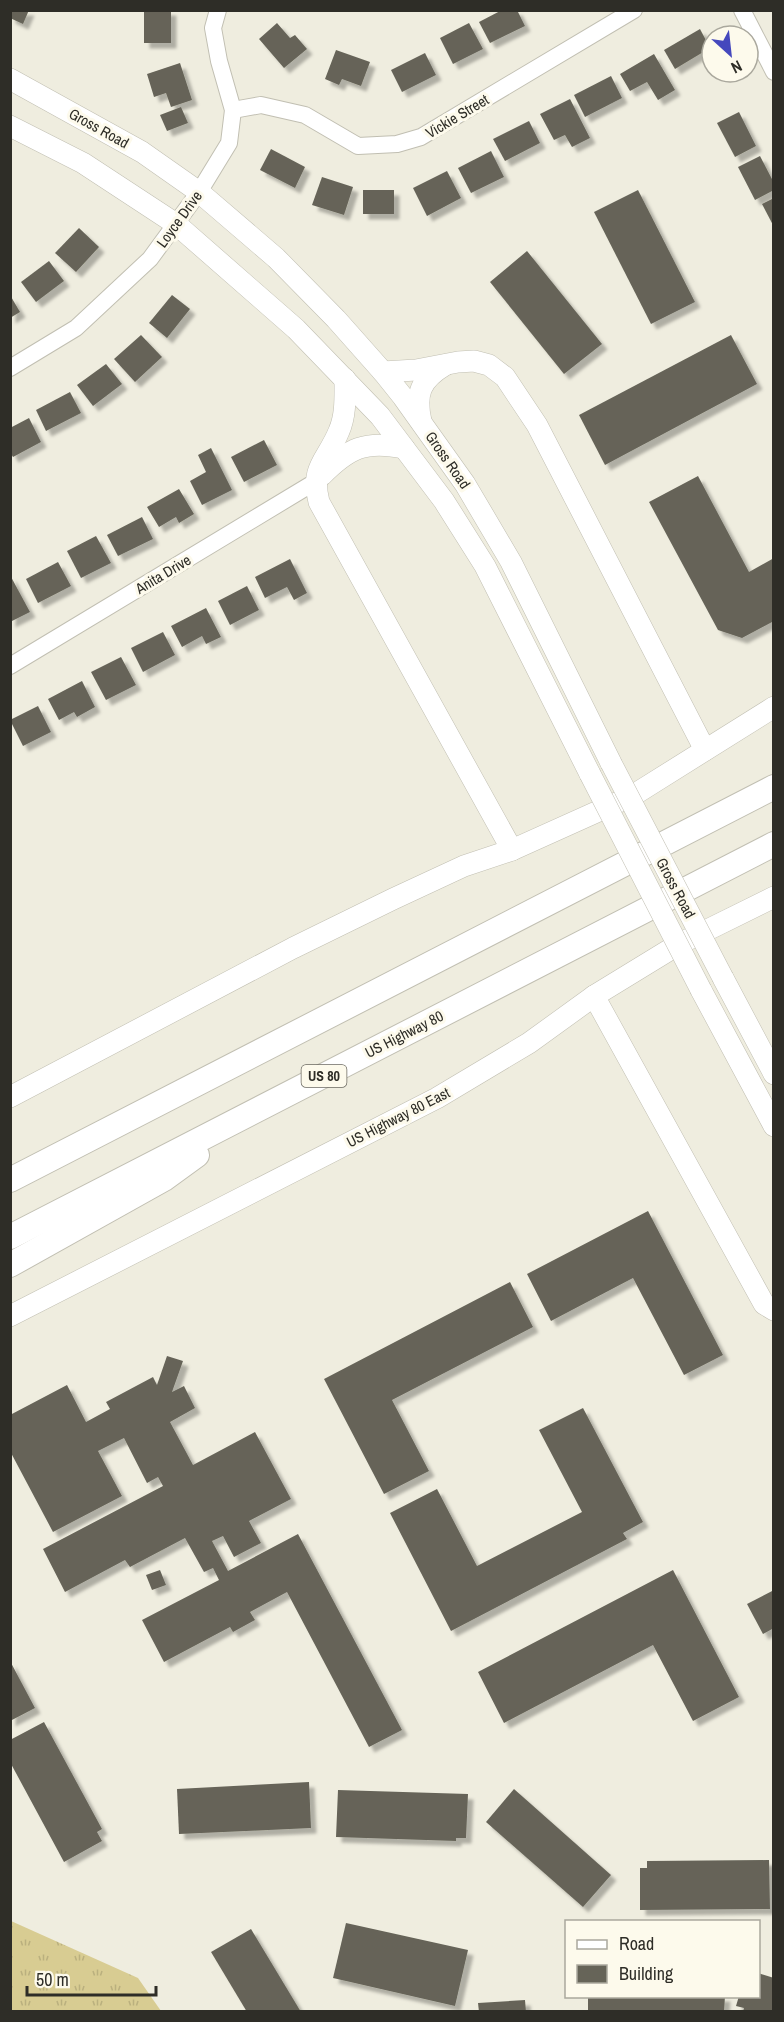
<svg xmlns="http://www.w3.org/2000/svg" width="784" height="2022" font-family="'Archivo Narrow',sans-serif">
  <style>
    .grass { fill: url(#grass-tufts) }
    .building { fill: #666458; filter: url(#shadow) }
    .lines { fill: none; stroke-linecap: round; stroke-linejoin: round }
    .minor-casing { stroke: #c1bfb2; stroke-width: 18 }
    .major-casing { stroke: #c1bfb2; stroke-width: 22 }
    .highway-casing { stroke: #c1bfb2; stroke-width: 26 }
    .minor { stroke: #fff; stroke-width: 16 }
    .major { stroke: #fff; stroke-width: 21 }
    .highway { stroke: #fff; stroke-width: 24 }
    .major-bridge-casing { stroke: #c1bfb2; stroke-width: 22; stroke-linecap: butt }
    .major-bridge { stroke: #fff; stroke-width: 21 }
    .labels { text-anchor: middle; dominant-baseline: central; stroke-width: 6; stroke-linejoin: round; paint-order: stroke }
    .shield { fill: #fdfaec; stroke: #6c6a62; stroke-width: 1.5 }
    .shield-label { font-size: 14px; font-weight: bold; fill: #2e2d27 }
    .street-label { font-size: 15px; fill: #2e2d27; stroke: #fdfaec }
  </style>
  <defs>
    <pattern id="grass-tufts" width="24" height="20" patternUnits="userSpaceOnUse" patternTransform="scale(1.5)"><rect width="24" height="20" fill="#d8cc92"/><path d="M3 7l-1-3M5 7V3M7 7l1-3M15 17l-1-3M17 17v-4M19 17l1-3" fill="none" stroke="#bab07e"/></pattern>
    <filter id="shadow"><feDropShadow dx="5.5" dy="5.5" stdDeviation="1.5" flood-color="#0004"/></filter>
  </defs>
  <rect width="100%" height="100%" fill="#efeddf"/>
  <path class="grass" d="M11,1921L138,1978L161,2011H11Z"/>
  <g class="building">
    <path d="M10,10H29L23,24L10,18Z"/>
    <rect x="144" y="10" width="27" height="33"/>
    <path d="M502,10H517L525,26L490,43L479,22Z"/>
    <path d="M277,23L290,38L295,35L307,49L284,68L259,39Z"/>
    <path d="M469,23L483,49L453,64L440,38Z"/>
    <path d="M700,29L710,48L675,69L664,50Z"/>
    <path d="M336,50L370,62L361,86L342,79L339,85L325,79Z"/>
    <path d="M425,53L436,75L402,92L391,70Z"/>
    <path d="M654,54L675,90L658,100L647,82L630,91L620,74Z"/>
    <path d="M180,63L192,100L171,107L166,93L154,97L147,74Z"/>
    <path d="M611,76L622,98L585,117L574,95Z"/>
    <path d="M570,99L590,138L572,147L565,135L554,140L540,114Z"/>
    <path d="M181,107L188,123L167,131L160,115Z"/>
    <path d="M739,112L756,146L735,157L717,123Z"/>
    <path d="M529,121L540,143L505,161L493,139Z"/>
    <path d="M271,149L305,167L295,188L260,170Z"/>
    <path d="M491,151L504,177L471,193L458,168Z"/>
    <path d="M760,156L774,183V190L755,200L738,167Z"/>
    <path d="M447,171L461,198L427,216L413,188Z"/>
    <path d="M322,177L353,187L344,215L312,205Z"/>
    <rect x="363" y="190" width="31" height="24"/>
    <path d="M638,190L695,302L651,324L594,212Z"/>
    <path d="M774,198V227L762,204Z"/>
    <path d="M79,228L99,247L76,272L55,253Z"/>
    <path d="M527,251L602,344L564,374L490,282Z"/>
    <path d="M49,261L64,281L36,302L21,282Z"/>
    <path d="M10,295L20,312L10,318Z"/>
    <path d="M172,295L190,309L167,338L149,323Z"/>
    <path d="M141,335L162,357L135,382L114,359Z"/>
    <path d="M731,335L757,384L605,465L579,415Z"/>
    <path d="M106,364L122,384L93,406L77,385Z"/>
    <path d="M70,392L81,413L46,431L36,410Z"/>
    <path d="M29,418L41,442L13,457L10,452V428Z"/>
    <path d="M264,440L277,465L244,482L231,457Z"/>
    <path d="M211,448L232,490L202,505L190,481L206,472L198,455Z"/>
    <path d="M698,476L749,572L774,558V621L742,638L718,630L649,502Z"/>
    <path d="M179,489L194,514L179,523L176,517L159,527L147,507Z"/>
    <path d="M142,517L153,539L118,556L107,535Z"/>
    <path d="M96,536L111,563L81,578L67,551Z"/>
    <path d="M290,559L307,593L294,600L287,587L265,598L255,577Z"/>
    <path d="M58,562L71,586L38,603L26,579Z"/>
    <path d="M10,575L30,612L10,622Z"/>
    <path d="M247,586L259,610L230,625L218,601Z"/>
    <path d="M206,608L221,637L206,644L202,636L182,647L171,626Z"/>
    <path d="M163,632L175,655L143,672L131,648Z"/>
    <path d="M121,657L136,685L106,700L91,672Z"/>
    <path d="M82,681L95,707L77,717L74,712L59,720L48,699Z"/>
    <path d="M38,706L51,732L23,746L10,720Z"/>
    <path d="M648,1211L723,1355L684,1375L633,1278L551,1321L527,1274Z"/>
    <path d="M510,1282L533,1327L392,1400L429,1471L384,1494L324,1379Z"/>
    <path d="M167,1356L183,1361L172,1392L184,1386L195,1408L170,1422L193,1465L255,1432L291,1499L249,1521L261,1543L234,1557L223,1536L212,1541L228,1571L298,1534L402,1730L369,1747L287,1592L250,1612L255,1620L233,1632L230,1627L164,1662L142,1620L219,1580L213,1568L204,1572L185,1538L130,1567L125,1560L65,1592L43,1549L163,1486L158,1477L147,1483L124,1438L98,1451L122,1496L53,1532L10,1451V1415L67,1385L86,1422L110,1409L106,1402L153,1377L157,1385Z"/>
    <path d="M583,1408L643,1522L623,1533L627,1539L451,1631L390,1513L437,1489L477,1566L582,1512L539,1430Z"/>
    <path d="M160,1570L166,1585L152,1590L146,1575Z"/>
    <path d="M673,1570L739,1697L693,1721L653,1645L504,1723L478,1672Z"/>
    <path d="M774,1590V1628L763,1634L747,1604Z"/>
    <path d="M10,1661L35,1708L10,1721Z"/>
    <path d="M44,1722L102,1829L97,1832L102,1841L64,1862L10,1762V1740Z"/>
    <path d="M309,1782L311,1828L179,1834L177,1789Z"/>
    <path d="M514,1789L611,1875L583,1907L486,1822Z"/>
    <path d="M338,1790L468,1794L466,1838H456V1841L336,1837Z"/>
    <path d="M769,1860L770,1909L640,1910V1868H647V1861Z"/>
    <path d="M346,1923L468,1950L455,2006L333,1978Z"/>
    <path d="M251,1929L301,2012H247L211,1952Z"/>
    <path d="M758,1973L774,1978V2012H743L744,2008L736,2006L739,1996H758Z"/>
    <path d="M588,1996H725L724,2012H588Z"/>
    <path d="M525,2000L526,2012H479L478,2003Z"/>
  </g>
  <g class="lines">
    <g class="minor-casing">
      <g id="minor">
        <path d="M742,10L774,72"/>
        <path d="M233,110L261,105L305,115L358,146L397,144L421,137L634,10"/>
        <path d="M10,368L76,328L150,259L199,192L229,143L233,110L219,61L213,28L218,10"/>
        <path d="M10,666L315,482"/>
      </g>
    </g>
    <g class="major-casing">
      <g id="major">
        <path d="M10,79L142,152L199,192L276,258L336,319L383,372L403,397L465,484L511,562L611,763"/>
        <path d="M10,126L83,163L176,224L296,329L380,416L444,501L485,566L590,774"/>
        <path d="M383,372L416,370L458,362L474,361L489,365L505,377L537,425L705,750"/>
        <path d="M345,379C345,397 346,415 339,431C327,461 310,466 319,502L512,850"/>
        <path d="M421,421C415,394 420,380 445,365"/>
        <path d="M322,475C349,448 365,440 404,448"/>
        <path d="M723,978L774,1074"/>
        <path d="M701,990L774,1126"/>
        <path d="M594,996L764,1304L774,1310"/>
        <path d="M10,1097L293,948L393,899L464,866L512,850L632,796L774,707"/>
        <path d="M10,1316L437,1098L529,1043L594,996L679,944L774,897"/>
      </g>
    </g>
    <g class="highway-casing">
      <g id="highway">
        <path d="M10,1180L774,787"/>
        <path d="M10,1237L774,844"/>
        <path d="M10,1265L164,1179L197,1155"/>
      </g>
    </g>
    <use href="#minor" class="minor"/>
    <use href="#major" class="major"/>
    <use href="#highway" class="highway"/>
    <g class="major-bridge-casing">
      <g id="major-bridge">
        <path d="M611,763L723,978"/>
        <path d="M590,774L701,990"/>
      </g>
    </g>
    <use href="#major-bridge" class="major-bridge"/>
  </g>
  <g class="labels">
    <rect class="shield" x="301.5" y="1065" width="45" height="22" rx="4.5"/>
    <g class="shield-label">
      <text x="324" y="1076">US 80</text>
    </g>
    <g class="street-label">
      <text transform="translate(457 116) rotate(-31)">Vickie Street</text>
      <text transform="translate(99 128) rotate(29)">Gross Road</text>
      <text transform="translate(179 219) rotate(-54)">Loyce Drive</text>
      <text transform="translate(448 460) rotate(55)">Gross Road</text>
      <text transform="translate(163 574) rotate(-31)">Anita Drive</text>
      <text transform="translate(676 888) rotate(62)">Gross Road</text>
      <text transform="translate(404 1034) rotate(-27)">US Highway 80</text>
      <text transform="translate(398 1117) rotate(-27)">US Highway 80 East</text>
    </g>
  </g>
  <rect width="784" height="2022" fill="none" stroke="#2e2d27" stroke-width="24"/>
  <rect x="565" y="1920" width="195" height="78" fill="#fdfaec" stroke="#aaa89d" stroke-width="1.5"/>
  <rect x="577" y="1940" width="30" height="9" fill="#ffffff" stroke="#aaa89d" stroke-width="1.5"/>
  <text x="619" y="1950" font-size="18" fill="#2e2d27">Road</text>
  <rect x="577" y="1965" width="30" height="18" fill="#666458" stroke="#aaa89d" stroke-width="1.5"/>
  <text x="619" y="1980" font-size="18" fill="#2e2d27">Building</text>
  <g transform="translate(730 54) rotate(153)"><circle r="28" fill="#fdfaec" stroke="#aaa89d" stroke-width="1.5"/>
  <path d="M0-4.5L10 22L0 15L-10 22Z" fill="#4548bd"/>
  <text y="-9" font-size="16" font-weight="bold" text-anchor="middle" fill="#2e2d27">N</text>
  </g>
  <path d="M27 1986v9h129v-9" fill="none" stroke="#2e2d27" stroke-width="3"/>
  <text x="36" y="1986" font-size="18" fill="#2e2d27" stroke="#fdfaec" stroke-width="4.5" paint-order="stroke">50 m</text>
</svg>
